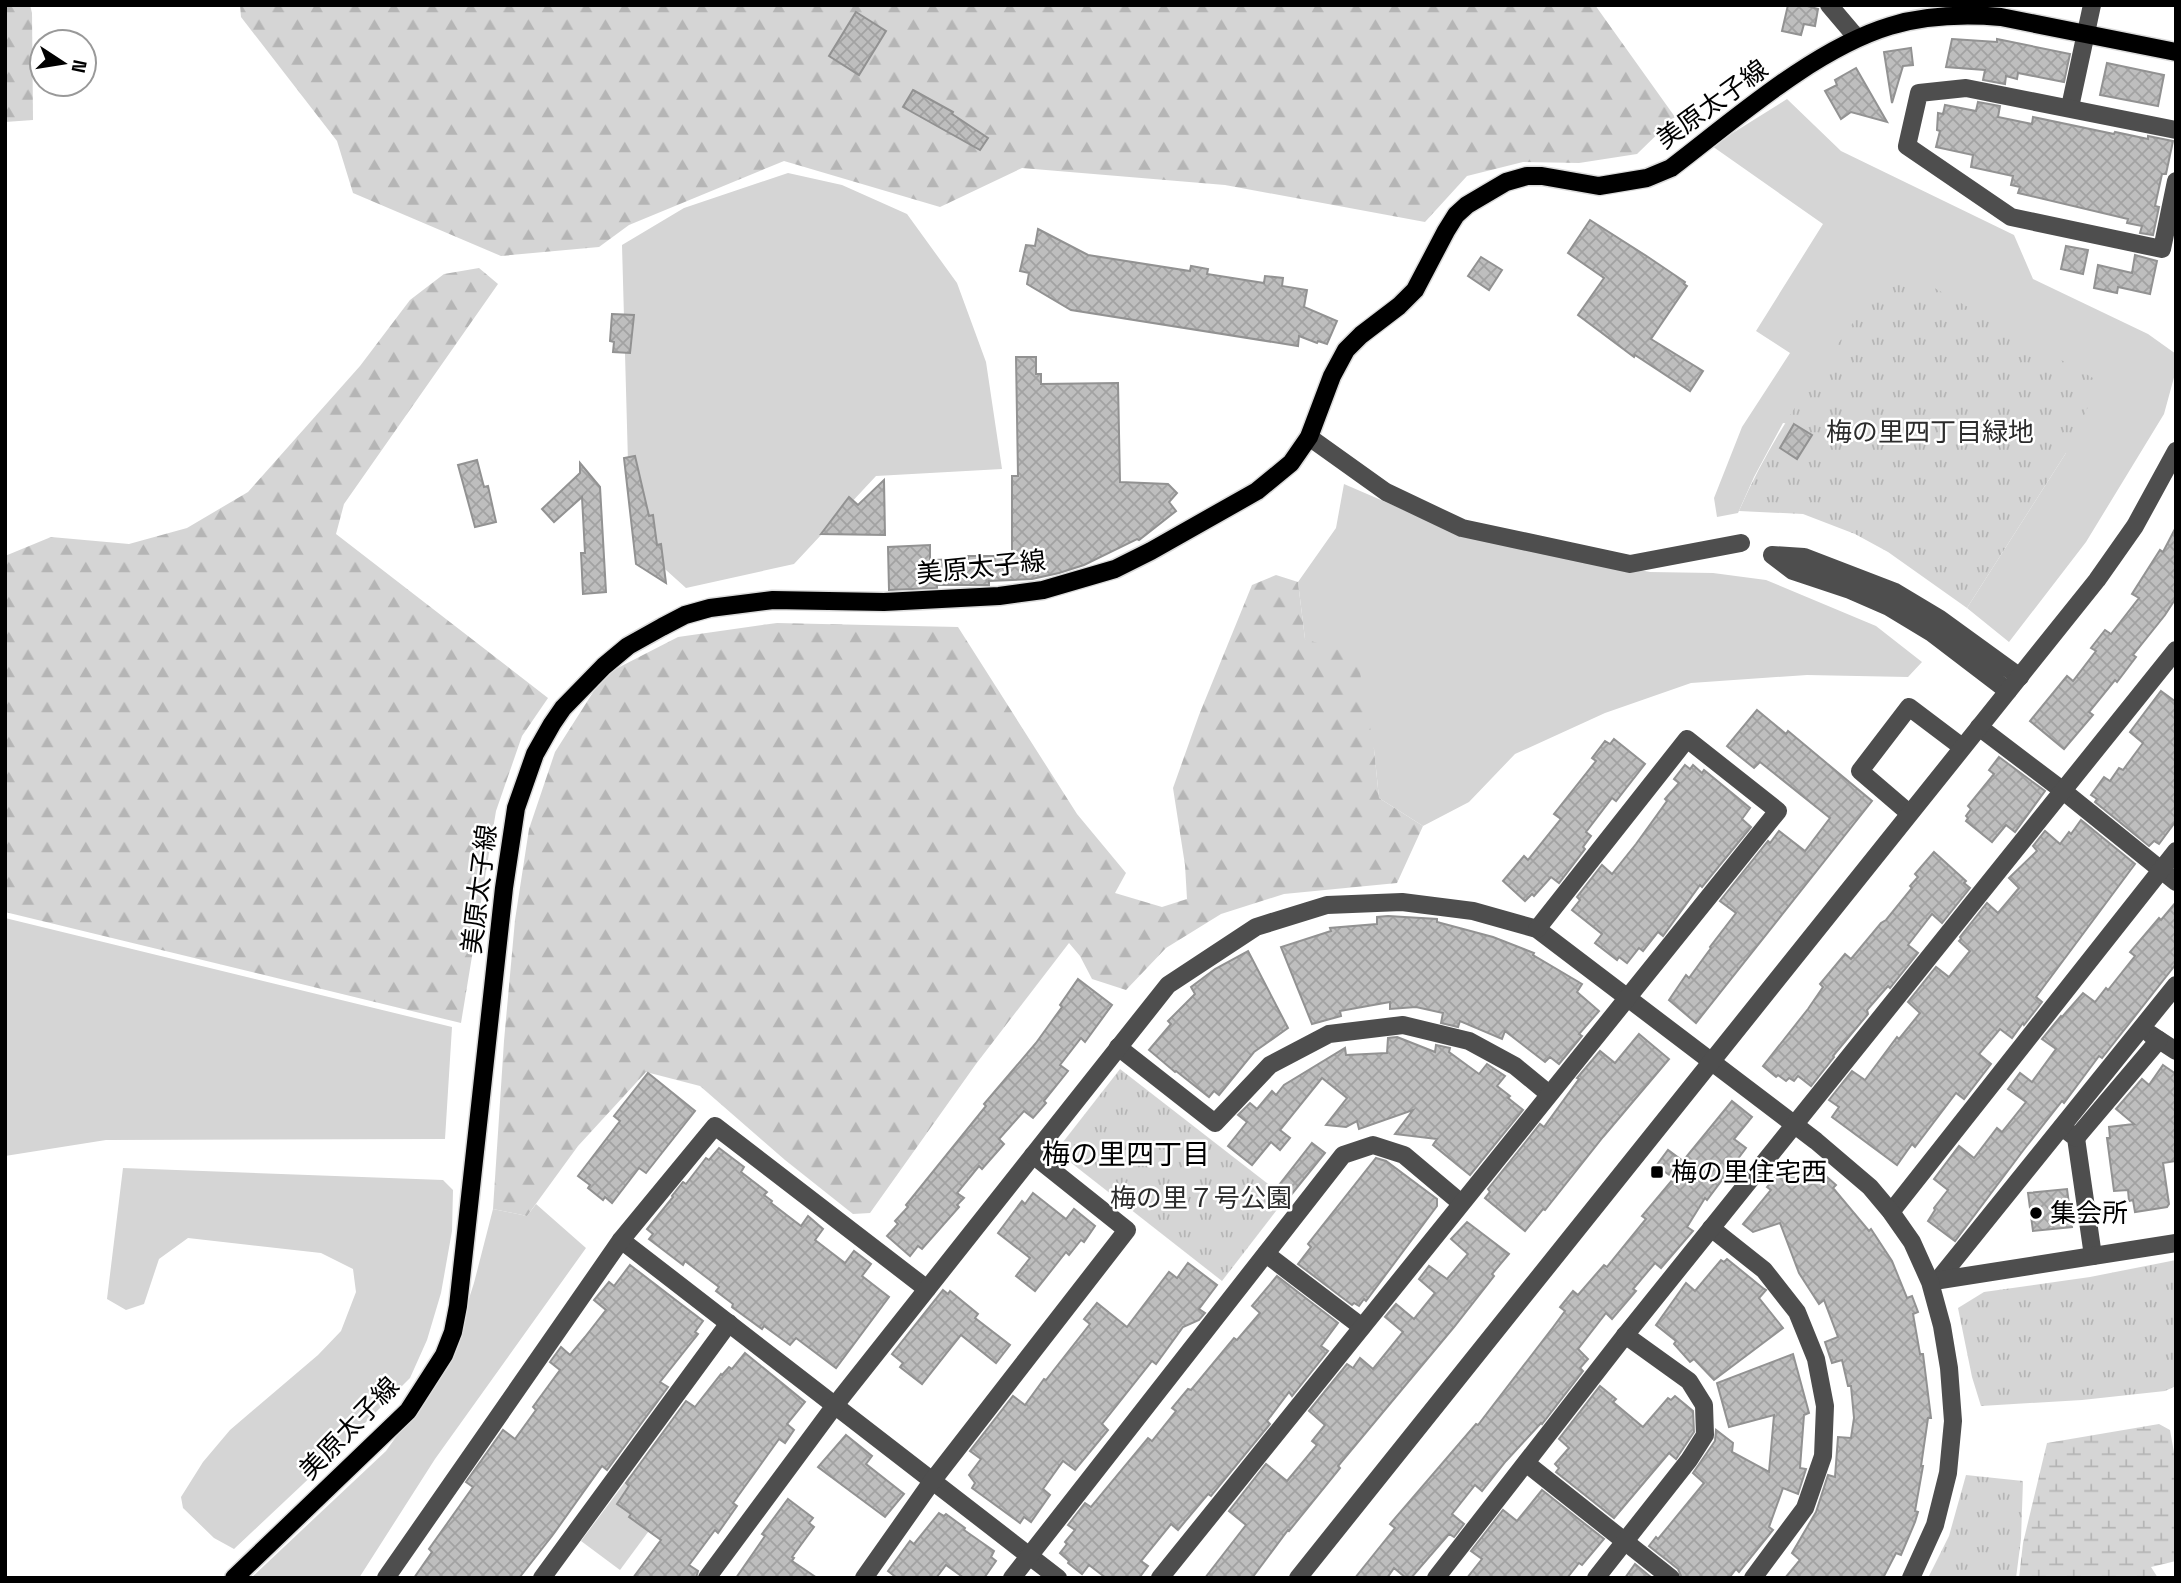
<svg xmlns="http://www.w3.org/2000/svg" width="2181" height="1583" font-family="'Space Grotesk','Noto Sans JP',sans-serif">
  <style>
    .grass { fill: #d5d5d5 }
    .forest { fill: url(#forest-firs) }
    .wetland { fill: url(#wetland-marsh) }
    .park { fill: url(#park-tufts) }
    .building { fill: url(#building-cross-hatch); stroke: #929292; stroke-width: 2 }
    .lines { fill: none; stroke-linecap: round; stroke-linejoin: round }
    .major-casing { stroke: #dbdbdb; stroke-width: 21 }
    .minor { stroke: #4e4e4e; stroke-width: 18 }
    .major { stroke: #000; stroke-width: 18 }
    .poi-dot { fill: #000; stroke: #fff; stroke-width: 2.5 }
    .labels { text-anchor: middle; dominant-baseline: central; stroke-width: 5; stroke-linejoin: round; paint-order: stroke }
    .street-label { font-size: 26px; fill: #000; stroke: #fff }
    .park-label { font-size: 26px; fill: #2c2c2c; stroke: #fff }
    .poi-label { font-size: 26px; fill: #000; stroke: #fff; text-anchor: start }
    .neighbourhood-label { font-size: 28px; fill: #000; stroke: #fff }
  </style>
  <defs>
    <pattern id="forest-firs" width="22" height="20" patternUnits="userSpaceOnUse" patternTransform="scale(1.75)"><rect width="22" height="20" fill="#d5d5d5"/><path d="M5 1l3.5 6h-7zM16 11l3.5 6h-7z" fill="#b5b5b5"/></pattern>
    <pattern id="wetland-marsh" width="20" height="14" patternUnits="userSpaceOnUse" patternTransform="scale(1.75)"><rect width="20" height="14" fill="#d5d5d5"/><path d="M1 5h8M5 5V1M11 12h8M15 12V8" fill="none" stroke="#b5b5b5"/></pattern>
    <pattern id="park-tufts" width="24" height="20" patternUnits="userSpaceOnUse" patternTransform="scale(1.75)"><rect width="24" height="20" fill="#d5d5d5"/><path d="M3 7l-1-3M5 7V3M7 7l1-3M15 17l-1-3M17 17v-4M19 17l1-3" fill="none" stroke="#b5b5b5"/></pattern>
    <pattern id="building-cross-hatch" width="8" height="8" patternUnits="userSpaceOnUse" patternTransform="scale(1.75)"><rect width="8" height="8" fill="#bebebe"/><path d="M0 0l8 8M0 8l8-8" fill="none" stroke="#a2a2a2"/></pattern>
  </defs>
  <rect width="100%" height="100%" fill="#fff"/>
  <g class="grass">
    <path d="M1787,99L1841,151L2014,235L2033,279L2148,334L2176,354V370L2164,414L2086,542L2009,642L1967,608L2066,453L1783,423L1754,477L1738,513L1717,517L1714,498L1742,427L1790,353L1756,331L1823,224L1712,146Z"/>
    <path d="M788,173L842,185L907,214L957,283L986,362L1002,469L876,476L794,564L686,588L656,561L628,462L622,245L684,208Z"/>
    <path d="M1344,484L1462,535L1650,572L1713,573L1766,580L1876,626L1922,662L1908,677L1807,675L1691,683L1605,713L1515,754L1469,802L1423,826L1379,798L1374,749L1305,639L1298,582L1336,528Z"/>
    <path d="M5,918L452,1027L445,1139L106,1140L5,1156Z"/>
    <path d="M123,1168L443,1180L453,1190L452,1231L441,1293L427,1340L410,1378L319,1469L234,1549L214,1538L183,1508L181,1497L203,1462L230,1430L318,1355L341,1331L356,1292L353,1269L321,1253L188,1238L159,1259L144,1304L126,1310L107,1299Z"/>
    <path d="M536,1204L586,1248L435,1459L359,1578H251L386,1451L432,1386L456,1339L474,1283L493,1209L527,1216Z"/>
    <path d="M629,1477L668,1505L620,1570L581,1541Z"/>
  </g>
  <g class="forest">
    <path d="M5,5H30L32,13L33,120L5,122Z"/>
    <path d="M240,5H1595L1675,117L1637,154L1579,163L1523,162L1467,176L1425,222L1225,185L1022,168L940,207L784,161L629,225L599,247L501,256L353,193L337,141L241,17Z"/>
    <path d="M479,268L498,284L344,504L336,534L548,698L522,736L496,811L461,1023L5,912V556L51,537L129,544L187,528L248,492L360,366L410,300L444,274Z"/>
    <path d="M1276,575L1298,582L1305,639L1357,656L1374,749L1379,798L1423,826L1397,883L1284,894L1221,914L1166,948L1126,990L1092,979L1080,956L1069,943L976,1064L870,1213L853,1214L785,1160L700,1086L646,1072L578,1146L527,1216L493,1209L504,1041L515,920L529,829L555,752L604,675L678,637L777,623L958,627L1077,814L1126,873L1115,893L1162,907L1187,899L1185,865L1173,788L1199,715L1252,585Z"/>
  </g>
  <path class="wetland" d="M2159,1424L2170,1430L2176,1464V1561L2151,1567L2158,1578H2019L2023,1543L2047,1443Z"/>
  <g class="park">
    <path d="M1894,265L2100,382L2066,453L1967,608L1888,552L1855,534L1803,514L1739,511C1778,421 1838,345 1894,265Z"/>
    <path d="M1120,1069L1286,1198L1222,1281L1056,1151Z"/>
    <path d="M2176,1260V1386L2165,1391L2082,1400L1981,1406L1972,1377L1958,1308L1984,1292L2090,1277Z"/>
    <path d="M1966,1475L2023,1481L2021,1539L2016,1578H1928L1949,1536Z"/>
  </g>
  <g class="building">
    <path d="M1788,5H1804L1818,9L1815,26L1804,24L1801,35L1782,31Z"/>
    <path d="M856,12L886,31L859,75L829,56Z"/>
    <path d="M1952,39L1997,42V39L2070,54L2064,82L2018,73L2017,79L2006,76L2005,84L1983,80L1985,70L1946,67Z"/>
    <path d="M1911,48L1913,65L1903,66L1892,103L1884,52Z"/>
    <path d="M2107,63L2164,75L2158,106L2100,95Z"/>
    <path d="M1856,68L1887,122L1851,112L1841,119L1825,91L1837,85L1835,80Z"/>
    <path d="M913,90L953,112L952,114L988,138L980,150L903,107Z"/>
    <path d="M1978,102L2000,106L1998,117L2032,124L2033,117L2114,134L2115,132L2148,139V136L2173,141L2166,174H2162L2155,206L2159,207L2153,235L2140,233L2142,226L2127,223L2128,219L2018,193L2020,187L2011,185L2013,176L1971,167L1973,155L1936,147L1940,131L1937,130L1938,113L1943,114L1945,105L1976,111Z"/>
    <path d="M1590,220L1648,257L1685,282L1684,284L1687,286L1651,339L1703,371L1690,391L1635,355L1634,357L1578,315L1604,278L1568,253Z"/>
    <path d="M1038,229L1088,255L1190,271L1191,266L1208,269L1207,274L1264,283L1265,276L1283,278L1282,286L1307,290L1304,307L1337,321L1327,344L1318,341L1317,343L1299,336L1298,346L1071,310L1027,284L1029,273L1020,271L1026,245L1035,246Z"/>
    <path d="M2066,246L2088,250L2083,274L2061,269Z"/>
    <path d="M2135,255L2157,261L2150,294L2118,287L2117,293L2094,288L2098,265L2132,273Z"/>
    <path d="M1481,257L1502,270L1489,290L1468,276Z"/>
    <path d="M612,314L634,315L630,353L613,352L614,342L610,341Z"/>
    <path d="M1016,357H1036V374H1041V384L1118,383L1120,482L1168,484L1177,493L1169,502L1176,511L1139,540L1137,539L1084,565L1059,573L1032,579L989,581V585H937V588L889,590L888,547L930,545V560L968,559V556H1012V476H1018Z"/>
    <path d="M1794,424L1812,435L1797,459L1780,448Z"/>
    <path d="M635,456L649,516L653,515L657,545L661,544L666,583L636,564L624,458Z"/>
    <path d="M477,460L484,487L488,486L496,522L475,527L458,465Z"/>
    <path d="M580,463L600,487L606,592L583,594L581,553H585L582,497L554,522L542,509L580,473Z"/>
    <path d="M884,480L885,535L821,534L849,497L858,505Z"/>
    <path d="M2176,527V598L2165,615L2133,655L2136,657L2117,682L2115,680L2089,712L2093,715L2064,749L2030,721L2067,676L2073,681L2096,651L2091,648L2105,630L2111,634L2139,598L2132,594L2160,550L2163,552Z"/>
    <path d="M2161,691L2176,702V821L2159,844L2154,841L2149,846L2095,802L2097,799L2091,795L2104,777L2110,781L2119,768L2123,770L2143,743L2130,732Z"/>
    <path d="M1757,710L1786,734L1788,731L1872,801L1696,1023L1669,1000L1686,975L1689,978L1711,948L1710,947L1736,913L1720,901L1768,841L1770,843L1779,831L1805,851L1830,818L1760,762L1754,768L1727,746Z"/>
    <path d="M1614,739L1645,764L1616,801L1612,798L1586,832L1591,836L1583,847L1585,849L1559,883L1551,877L1534,896L1532,894L1525,901L1503,881L1524,856L1528,860L1561,819L1554,814L1596,761L1592,758L1605,741L1610,744Z"/>
    <path d="M1999,757L2045,791L2015,832L2006,825L1992,842L1966,821L1968,818L1966,816L1971,809L1968,806L1994,774L1989,770Z"/>
    <path d="M1685,765L1690,769L1693,765L1702,773L1704,770L1750,808L1742,819L1751,827L1702,887L1700,885L1663,936L1658,932L1643,951L1639,948L1627,963L1619,957L1617,960L1595,943L1602,934L1572,910L1580,900L1577,897L1602,865L1612,874L1636,844L1667,801L1665,799L1679,783L1674,779Z"/>
    <path d="M2081,820L2135,864L2036,997L2042,1002L2024,1025L2023,1023L2012,1038L2000,1029L1979,1054L1991,1064L1964,1099L1956,1093L1915,1147L1912,1144L1897,1165L1832,1117L1839,1107L1829,1100L1852,1071L1865,1080L1897,1037L1899,1039L1920,1013L1908,1002L1936,967L1949,977L1970,951L1959,941L1961,939L1960,937L1987,903L1998,913L2019,888L2009,878L2037,851L2033,846L2045,831L2060,844L2069,832L2071,834Z"/>
    <path d="M1934,852L1966,881L1964,883L1970,888L1942,923L1932,914L1908,945L1918,953L1890,988L1888,986L1867,1010L1868,1014L1833,1056L1834,1057L1811,1086L1798,1076L1794,1081L1789,1078L1786,1081L1778,1075L1776,1077L1763,1066L1808,1009L1823,987L1820,984L1845,954L1851,959L1881,923L1886,920L1912,888L1910,886L1918,877L1915,874Z"/>
    <path d="M2176,902V964L2102,1058L2099,1056L2064,1103L2062,1101L2025,1148L1955,1241L1928,1221L1935,1210L1934,1208L1948,1190L1934,1179L1959,1146L1974,1158L1997,1128L2002,1132L2026,1102L2008,1089L2020,1073L2032,1082L2056,1049L2042,1039L2061,1016L2062,1017L2083,993L2095,1002L2106,988L2108,990L2135,956L2130,952L2159,918L2161,920Z"/>
    <path d="M1388,916L1437,919V922L1493,937L1534,953L1533,955L1582,984L1577,992L1599,1011L1579,1034L1582,1036L1559,1064L1550,1057L1545,1062L1505,1031L1502,1039L1460,1021L1458,1027L1441,1023L1443,1013L1416,1007L1390,1009V1002L1340,1011L1341,1016L1312,1024L1281,947L1331,931L1330,928L1377,924V917Z"/>
    <path d="M1248,951L1288,1028L1254,1052L1219,1095L1214,1091L1209,1097L1176,1071L1175,1072L1149,1050L1171,1024L1168,1021L1195,994L1191,987L1215,969Z"/>
    <path d="M1078,979L1112,1005L1085,1042L1081,1038L1060,1065L1068,1071L1044,1101L1046,1103L1033,1118L1024,1111L999,1139L1004,1144L982,1169L979,1166L957,1193L964,1198L957,1205L959,1207L922,1249L918,1246L910,1256L887,1236L898,1224L895,1221L908,1207L906,1205L986,1106L984,1104L1036,1043L1062,1007L1060,1005Z"/>
    <path d="M1639,1034L1669,1059L1603,1137L1545,1210L1543,1209L1525,1231L1485,1198L1490,1192L1488,1189L1540,1124L1544,1127L1579,1079L1577,1078L1600,1051L1615,1063Z"/>
    <path d="M1397,1037L1435,1052L1436,1045L1450,1048L1449,1052L1479,1074L1487,1064L1505,1076L1497,1086L1510,1096L1508,1098L1523,1110L1470,1175L1433,1145L1437,1139L1395,1134L1413,1110L1359,1129L1357,1121L1346,1127L1326,1125L1347,1098L1322,1078L1280,1130L1290,1138L1280,1150L1271,1142L1252,1165L1228,1146L1247,1122L1238,1115L1250,1103L1257,1109L1272,1091L1276,1095L1284,1085L1345,1048L1346,1055L1387,1053L1388,1038Z"/>
    <path d="M2163,1065L2176,1074V1161L2163,1163L2169,1204L2167,1207L2135,1212L2133,1200L2129,1201L2128,1190L2114,1191L2107,1138H2110L2109,1127L2134,1124L2116,1109L2142,1079L2149,1085Z"/>
    <path d="M648,1073L695,1111L646,1173L639,1168L612,1203L605,1197L603,1200L588,1188L590,1185L578,1176L620,1121L614,1116Z"/>
    <path d="M1732,1101L1752,1117L1734,1139L1746,1148L1707,1200L1705,1198L1687,1227L1693,1231L1661,1268L1655,1263L1633,1289L1636,1291L1612,1319L1606,1313L1578,1349L1588,1359L1580,1368L1583,1371L1542,1424L1541,1423L1506,1461L1482,1491L1475,1485L1452,1514L1464,1524L1454,1537L1449,1534L1411,1578H1406L1394,1568L1387,1578H1355L1395,1528L1390,1524L1476,1424L1478,1425L1554,1326L1565,1311L1560,1307L1573,1291L1578,1295L1604,1265L1607,1267L1646,1219L1642,1216L1674,1178L1656,1166L1668,1150L1683,1161Z"/>
    <path d="M1312,1143L1325,1153L1291,1195L1279,1185Z"/>
    <path d="M719,1148L744,1167L741,1172L767,1192L764,1195L772,1201L771,1203L801,1226L808,1216L823,1229L815,1240L845,1263L854,1251L871,1264L862,1276L889,1297L836,1368L796,1338L790,1345L764,1326L762,1329L732,1307L733,1304L716,1291L719,1287L685,1261L683,1265L649,1239L653,1234L647,1229L673,1197L672,1196L683,1182L686,1184L706,1158L709,1160Z"/>
    <path d="M1376,1158L1386,1161L1437,1199V1206L1366,1301L1364,1299L1359,1306L1354,1303L1352,1305L1298,1264L1311,1247L1308,1244Z"/>
    <path d="M1796,1162L1813,1177L1819,1170L1836,1185L1833,1188L1869,1231L1871,1229L1892,1261L1907,1298L1912,1296L1918,1312L1913,1314L1920,1354H1923L1931,1418H1928L1921,1466H1923L1915,1511L1918,1512L1915,1522L1901,1555L1896,1553L1883,1578H1785L1800,1560L1792,1553L1816,1512L1828,1475L1835,1477L1838,1437L1851,1438L1854,1418L1851,1386H1848L1842,1360L1832,1363L1825,1342L1838,1337L1824,1300L1819,1304L1799,1273L1780,1223L1753,1232L1743,1224L1771,1190L1767,1187L1781,1170L1786,1174Z"/>
    <path d="M2067,1189L2072,1227L2033,1231L2028,1193Z"/>
    <path d="M1033,1193L1066,1219L1074,1209L1095,1226L1084,1242L1081,1240L1069,1255L1066,1252L1035,1291L1016,1276L1030,1258L998,1233L1022,1201L1025,1204Z"/>
    <path d="M1467,1222L1509,1254L1492,1274L1494,1276L1454,1327L1338,1466L1340,1468L1289,1531L1288,1530L1252,1578H1205L1246,1525L1229,1511L1266,1464L1287,1481L1317,1445L1312,1441L1325,1425L1309,1411L1347,1364L1353,1368L1360,1358L1373,1369L1403,1332L1385,1317L1396,1304L1414,1319L1435,1293L1419,1279L1429,1266L1447,1279L1468,1254L1451,1239Z"/>
    <path d="M1727,1259L1764,1289L1766,1290L1759,1298L1783,1328L1714,1380L1694,1359L1690,1362L1674,1344L1676,1341L1656,1325L1686,1283L1695,1291L1721,1260L1724,1262Z"/>
    <path d="M1188,1263L1217,1285L1199,1309L1205,1313L1199,1320L1183,1327L1156,1364L1152,1361L1102,1424L1108,1430L1075,1470L1063,1461L1043,1489L1050,1495L1031,1522L1024,1517L1020,1523L972,1488L975,1483L969,1475L981,1459L970,1451L1013,1396L1025,1405L1044,1379L1046,1380L1090,1324L1084,1319L1097,1303L1127,1327L1169,1272L1177,1278Z"/>
    <path d="M630,1265L703,1321L695,1332L698,1334L660,1382L668,1387L607,1470L602,1466L552,1536L519,1578H414L432,1552L429,1549L473,1487L466,1482L503,1430L515,1439L536,1410L533,1407L560,1370L550,1362L561,1347L570,1355L585,1337L606,1310L594,1300L609,1282L614,1286Z"/>
    <path d="M1277,1276L1338,1323L1321,1346L1328,1351L1292,1396L1289,1392L1267,1421L1270,1424L1211,1496L1208,1494L1178,1530L1171,1524L1141,1561L1148,1566L1139,1578H1106L1089,1565L1082,1574L1068,1563L1069,1561L1060,1553L1067,1544L1065,1542L1075,1530L1068,1525L1085,1503L1091,1507L1148,1438L1152,1441L1176,1411L1172,1408L1188,1389L1191,1390L1234,1338L1237,1340L1260,1313L1252,1306Z"/>
    <path d="M943,1290L948,1294L950,1291L978,1314L975,1318L1010,1345L996,1363L961,1335L922,1384L900,1367L903,1363L892,1354Z"/>
    <path d="M745,1353L805,1402L787,1424L794,1430L785,1443L779,1439L733,1503L737,1506L718,1533L715,1530L689,1565L698,1571L696,1578H633L661,1540L629,1517L631,1514L617,1504L629,1486L626,1483L686,1401L695,1407L721,1374L722,1375L729,1367L732,1369Z"/>
    <path d="M1793,1354L1809,1413L1804,1415L1800,1468L1806,1469L1798,1494L1783,1488L1769,1527L1773,1530L1739,1572L1736,1569L1729,1578H1682L1678,1569L1649,1546L1656,1537L1658,1539L1704,1483L1693,1473L1715,1441L1716,1430L1733,1443L1732,1452L1769,1472L1774,1415L1729,1427L1717,1383Z"/>
    <path d="M1600,1386L1616,1399L1613,1402L1643,1427L1668,1398L1671,1400L1675,1396L1693,1411L1694,1432L1676,1459L1669,1453L1614,1518L1556,1472L1559,1468L1555,1464L1569,1448L1559,1439Z"/>
    <path d="M846,1435L872,1456L866,1464L904,1494L885,1517L818,1467Z"/>
    <path d="M1542,1490L1604,1539L1582,1565L1579,1563L1567,1578H1467L1482,1559L1471,1551L1503,1510L1517,1521Z"/>
    <path d="M788,1499L813,1518L809,1523L814,1527L792,1557L794,1558L792,1561L817,1578H736L765,1536L762,1534Z"/>
    <path d="M939,1513L944,1516L946,1514L965,1528L964,1530L994,1551L991,1557L996,1561L984,1578H964L946,1565L936,1578H897L888,1571L910,1541L914,1544Z"/>
    <path d="M1635,1564L1652,1578H1625Z"/>
  </g>
  <g class="lines">
    <g class="major-casing">
      <path id="major" d="M234,1578L408,1411L444,1355L453,1332L458,1306L504,888L516,808L535,754L552,724L563,708L604,666L628,646L662,627L685,615L710,608L773,600L884,602L999,596L1043,590L1115,569L1151,551L1257,491L1291,463L1309,437L1332,376L1346,350L1361,335L1399,306L1415,290L1446,231L1456,215L1467,205L1506,182L1527,176H1542L1599,186L1647,178L1671,168C1734,120 1814,49 1890,26C1926,15 1964,14 2001,17L2176,52"/>
    </g>
    <g class="minor">
      <path d="M1829,5L1857,38"/>
      <path d="M2070,107L2092,5"/>
      <path d="M2176,130L1966,88L1919,93L1907,146L2011,217L2162,249L2176,181"/>
      <path d="M1309,437L1386,492L1462,528L1630,564L1741,543"/>
      <path d="M2008,691L1932,633L1889,607L1850,590L1793,571L1772,555L1804,557L1895,592L1940,619L2020,677"/>
      <path d="M1979,727L2062,790L2176,882"/>
      <path d="M1909,813L1860,771L1909,707L1962,747"/>
      <path d="M2150,1034L2176,1051"/>
      <path d="M1118,1047L1215,1123L1270,1065L1329,1034L1403,1025L1469,1041L1515,1066L1549,1094"/>
      <path d="M2062,1127L2076,1138L2093,1256"/>
      <path d="M2076,1138L2159,1040"/>
      <path d="M1891,1212L2176,851"/>
      <path d="M1711,1228L1764,1270L1797,1312L1816,1359L1825,1406L1823,1456L1805,1508L1753,1578"/>
      <path d="M621,1240L1058,1578"/>
      <path d="M1266,1254L1362,1327"/>
      <path d="M1938,1280L2176,985"/>
      <path d="M1934,1281L2176,1243"/>
      <path d="M1526,1463L1671,1578"/>
      <path d="M386,1578L621,1240L715,1126L927,1289"/>
      <path d="M542,1578L729,1323"/>
      <path d="M707,1578L836,1404L1168,985L1256,927L1327,905L1402,902L1473,911L1537,929L1816,1141L1870,1187L1891,1212L1912,1242L1930,1282L1942,1326L1949,1368L1953,1421L1948,1473L1935,1525L1911,1578"/>
      <path d="M864,1578L933,1480L1127,1230L1033,1155"/>
      <path d="M1012,1578L1343,1155L1373,1145L1404,1155L1461,1203"/>
      <path d="M1160,1578L1778,811L1687,739L1537,929"/>
      <path d="M1298,1578L2097,580L2135,526L2176,451"/>
      <path d="M1436,1578L1623,1338L2176,650"/>
      <path d="M1596,1578L1689,1460L1705,1435L1704,1405L1689,1381L1625,1335"/>
    </g>
    <use href="#major" class="major"/>
  </g>
  <g class="poi-dot">
    <rect x="1650" y="1165" width="14" height="14" rx="3.5"/>
    <circle cx="2036" cy="1213" r="7"/>
  </g>
  <g class="labels">
    <g class="street-label">
      <text transform="translate(1712 104) rotate(-36)">美原太子線</text>
      <text transform="translate(981 567) rotate(-6)">美原太子線</text>
      <text transform="translate(479 889) rotate(-83)">美原太子線</text>
      <text transform="translate(349 1428) rotate(-46)">美原太子線</text>
    </g>
    <g class="park-label">
      <text x="1930" y="432">梅の里四丁目緑地</text>
      <text x="1201" y="1198">梅の里７号公園</text>
    </g>
    <g class="poi-label">
      <text x="1671" y="1172">梅の里住宅西</text>
      <text x="2050" y="1213">集会所</text>
    </g>
    <g class="neighbourhood-label">
      <text x="1126" y="1154">梅の里四丁目</text>
    </g>
  </g>
  <rect width="2181" height="1583" fill="none" stroke="#000000" stroke-width="14"/>
  <g transform="translate(63 63) rotate(102)"><circle r="33" fill="#ffffff" stroke="#999999" stroke-width="2"/>
  <path d="M0-5L12 26L0 18L-12 26Z" fill="#000000"/>
  <text y="-10" font-size="19" font-weight="bold" text-anchor="middle" fill="#000000">N</text>
  </g>
</svg>
